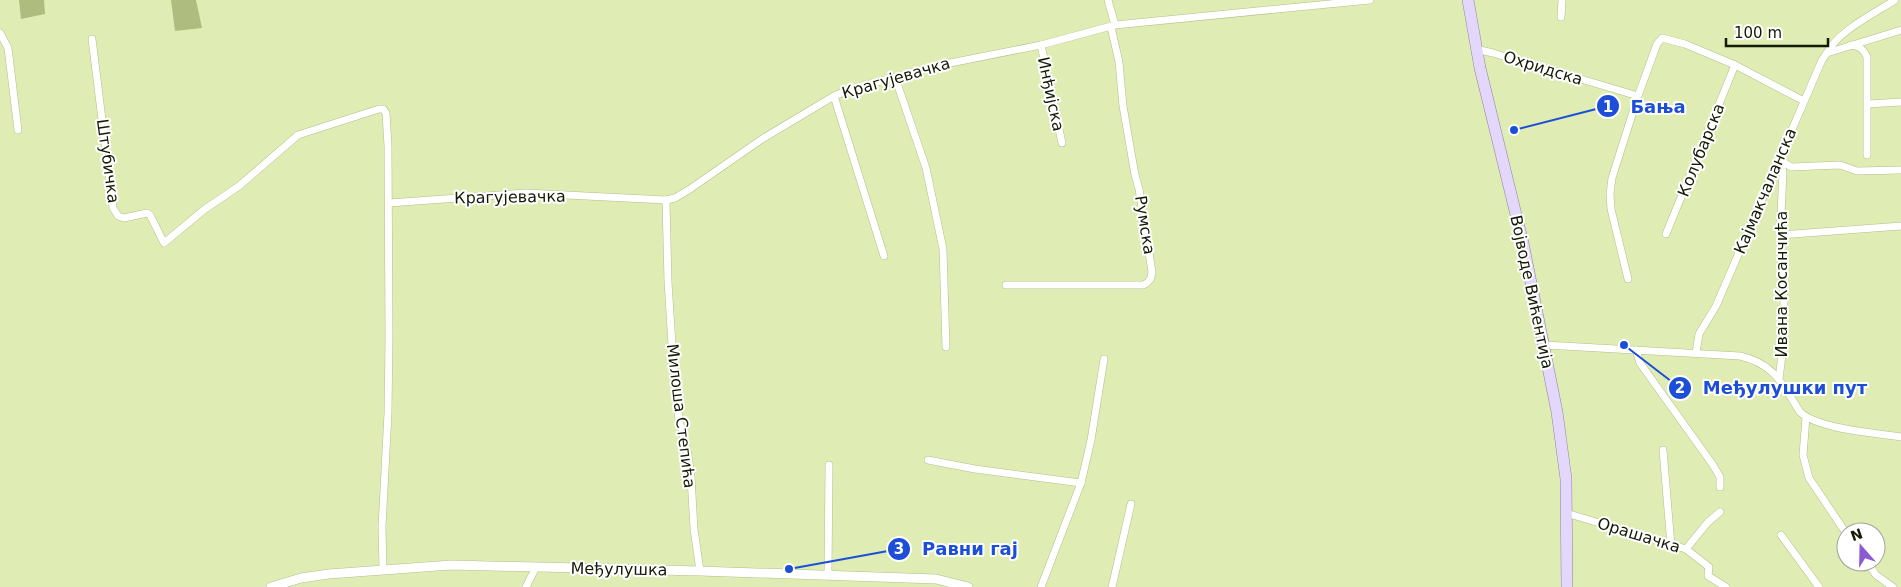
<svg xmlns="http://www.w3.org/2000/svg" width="1901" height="587" font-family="'DejaVu Sans',sans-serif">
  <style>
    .green { fill: #aebd7f }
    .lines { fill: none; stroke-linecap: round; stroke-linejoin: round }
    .minor-casing { stroke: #b2bf89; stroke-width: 8 }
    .tertiary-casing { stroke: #b2bf89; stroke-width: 10 }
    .primary-casing { stroke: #8f84a4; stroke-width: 12 }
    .minor { stroke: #fff; stroke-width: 7 }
    .tertiary { stroke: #fff; stroke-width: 9 }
    .primary { stroke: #e3d7fb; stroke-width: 11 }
    .labels { text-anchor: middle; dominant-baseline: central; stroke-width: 4; stroke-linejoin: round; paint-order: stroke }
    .street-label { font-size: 16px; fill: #151a05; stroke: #fff }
    .leader { fill: none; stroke: #1d4ed8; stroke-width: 2 }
    .callout-dot { fill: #1d4ed8; stroke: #fff; stroke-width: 2 }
    .mark-label { font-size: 15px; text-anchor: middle; font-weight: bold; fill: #fff }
    .callout-label { font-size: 18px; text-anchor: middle; font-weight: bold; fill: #1d4ed8; stroke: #fff; stroke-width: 4; stroke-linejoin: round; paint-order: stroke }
  </style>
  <rect width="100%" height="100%" fill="#dfedb5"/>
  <g class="green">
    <path d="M19,0H44L45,14L21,19Z"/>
    <path d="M171,0H196L202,28L175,31Z"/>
  </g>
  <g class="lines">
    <g class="minor-casing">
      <g id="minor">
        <path d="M1108,0L1115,25"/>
        <path d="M1561,17L1562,0"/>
        <path d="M0,33L8,48L18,130"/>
        <path d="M92,39L113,208L118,216L124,218L147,213L150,215L164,243L205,209L239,186L298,135L379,109H383L386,113L388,146L389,337L388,413L382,527L383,569"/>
        <path d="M1041,45L1062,143"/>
        <path d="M1851,45C1860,46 1863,49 1867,57V155"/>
        <path d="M1476,49L1493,53L1638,96"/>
        <path d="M1827,53C1838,31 1875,13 1895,0"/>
        <path d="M895,77L926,168L943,249L946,347"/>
        <path d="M834,96L884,256"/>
        <path d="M1868,104L1901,102"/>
        <path d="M1780,160L1791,167L1840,165L1857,171L1901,170"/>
        <path d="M666,200L668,282L674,376L679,420L688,455L691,477L694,529L700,571"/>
        <path d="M389,203L526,193L666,200L675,198L690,189L762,139L834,96L851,89L940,65L1041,45L1115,25L1370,0"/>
        <path d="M1666,234L1735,65"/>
        <path d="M1780,235L1901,226"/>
        <path d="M1628,279L1611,209L1610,194L1612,178L1638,96L1657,44L1662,38L1685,44L1735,65L1804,101"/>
        <path d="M1006,285H1143C1150,282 1151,279 1152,272L1139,189L1135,175L1123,106L1119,62L1111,27"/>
        <path d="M1545,345L1740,356C1775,364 1782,384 1800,412C1818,429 1875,433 1901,437"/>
        <path d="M1636,350L1640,363L1713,465L1720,477V487"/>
        <path d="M1696,353L1699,334L1716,306L1822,60L1827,53L1901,30"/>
        <path d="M1779,379L1783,347L1784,302L1780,235L1783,172L1779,159"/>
        <path d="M1806,417L1803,455L1809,478L1846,533"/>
        <path d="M1663,450L1671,545"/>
        <path d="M928,460L975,469L1081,483"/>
        <path d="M1566,513L1686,549L1709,567L1708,576L1726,587"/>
        <path d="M1781,535L1819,587"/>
        <path d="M1686,549L1708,522L1720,512"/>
        <path d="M1867,562L1876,575L1893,587"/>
        <path d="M828,574L829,465"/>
        <path d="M526,587L536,567"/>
        <path d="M1041,587L1081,483L1091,440L1104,359"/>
        <path d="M1112,587L1131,504"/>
      </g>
    </g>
    <g class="tertiary-casing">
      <path id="tertiary" d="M271,587L301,578L329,574L451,565L700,571L936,579L968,587"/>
    </g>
    <g class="primary-casing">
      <path id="primary" d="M1468,0L1480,68L1523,243L1557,412L1566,479L1567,587"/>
    </g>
    <use href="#minor" class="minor"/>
    <use href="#tertiary" class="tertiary"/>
    <use href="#primary" class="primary"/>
  </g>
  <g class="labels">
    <g class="street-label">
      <text transform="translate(1543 68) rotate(17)">Охридска</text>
      <text transform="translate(896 78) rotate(-16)">Крагујевачка</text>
      <text transform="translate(1051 94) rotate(78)">Инђијска</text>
      <text transform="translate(1701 150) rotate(-68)">Колубарска</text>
      <text transform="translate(108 161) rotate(82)">Штубичка</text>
      <text transform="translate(1765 191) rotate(-67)">Кајмакчаланска</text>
      <text transform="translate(510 197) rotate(-1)">Крагујевачка</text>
      <text transform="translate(1145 225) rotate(81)">Румска</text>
      <text transform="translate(1781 284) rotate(-90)">Ивана Косанчића</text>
      <text transform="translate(1532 292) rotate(78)">Војводе Вићентија</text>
      <text transform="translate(681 416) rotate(83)">Милоша Степића</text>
      <text transform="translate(1639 535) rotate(17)">Орашачка</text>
      <text transform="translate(619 569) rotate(1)">Међулушка</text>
    </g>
  </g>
  <path class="leader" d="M1514 130L1608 106M1624 345L1680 388M789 569L899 549"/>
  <g class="callout-dot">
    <circle cx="1514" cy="130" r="5"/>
    <circle cx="1624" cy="345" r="5"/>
    <circle cx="789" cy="569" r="5"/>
    <circle cx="1608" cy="106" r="12"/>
    <circle cx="1680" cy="388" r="12"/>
    <circle cx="899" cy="549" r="12"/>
  </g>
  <g class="mark-label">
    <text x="1608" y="112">1</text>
    <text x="1680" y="393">2</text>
    <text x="899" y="554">3</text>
  </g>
  <g class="callout-label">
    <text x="1658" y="113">Бања</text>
    <text x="1785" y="394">Међулушки пут</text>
    <text x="970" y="555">Равни гај</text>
  </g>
  <g transform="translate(1861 547) rotate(340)"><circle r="24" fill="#ffffff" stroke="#a1a39b"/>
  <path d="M0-4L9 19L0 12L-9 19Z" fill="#8b5ad3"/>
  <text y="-8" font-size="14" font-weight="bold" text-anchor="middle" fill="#151a05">N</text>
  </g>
  <path d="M1726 38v8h102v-8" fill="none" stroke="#151a05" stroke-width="2.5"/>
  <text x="1734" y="38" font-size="15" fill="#151a05" stroke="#ffffff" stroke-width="4" paint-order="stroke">100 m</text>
</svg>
